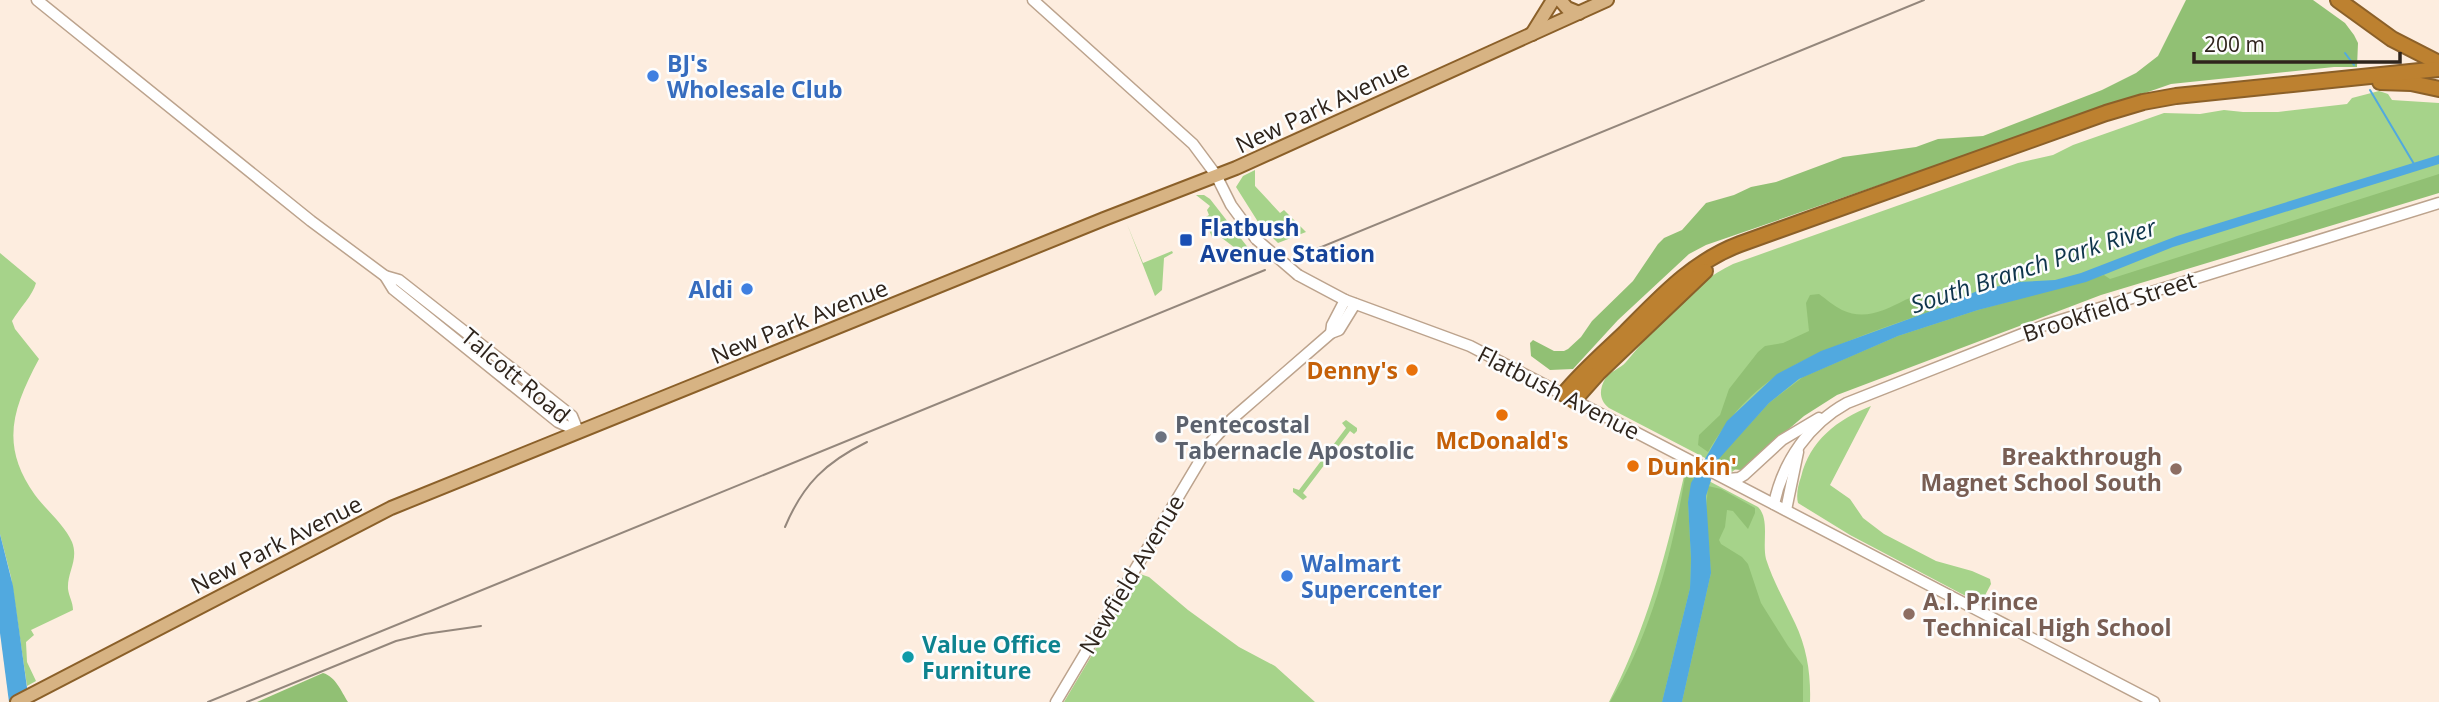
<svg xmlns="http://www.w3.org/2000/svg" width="2439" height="702" font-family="'Open Sans',sans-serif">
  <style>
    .green { fill: #a6d38a }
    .forest { fill: #91c074 }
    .water { fill: #51a9df }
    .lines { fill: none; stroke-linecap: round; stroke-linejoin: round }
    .stream { stroke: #51a9df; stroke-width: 2 }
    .minor-casing { stroke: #bca38d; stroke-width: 13 }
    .major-casing { stroke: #8b6029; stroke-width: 16 }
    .highway-casing { stroke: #8b6029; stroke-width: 18 }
    .minor { stroke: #fff; stroke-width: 10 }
    .major { stroke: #d7b383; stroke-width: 12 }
    .highway { stroke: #bd8130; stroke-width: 14 }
    .rail { stroke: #94877c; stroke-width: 2 }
    .minor-bridge-casing { stroke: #bca38d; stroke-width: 13; stroke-linecap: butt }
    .minor-bridge { stroke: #fff; stroke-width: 10 }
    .shop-dot { fill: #3f7fe0; stroke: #fdfdfd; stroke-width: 2.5 }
    .transit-dot { fill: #1a4fb4; stroke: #fdfdfd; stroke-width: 2.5 }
    .food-dot { fill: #e8710a; stroke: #fdfdfd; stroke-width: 2.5 }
    .worship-dot { fill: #6b7280; stroke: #fdfdfd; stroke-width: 2.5 }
    .education-dot { fill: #8d6e63; stroke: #fdfdfd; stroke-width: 2.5 }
    .culture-dot { fill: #0f9aa8; stroke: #fdfdfd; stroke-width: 2.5 }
    .labels { text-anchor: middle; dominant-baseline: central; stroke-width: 5; stroke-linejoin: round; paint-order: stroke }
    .shop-label { font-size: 23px; font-weight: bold; fill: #366cbe; stroke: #fdfdfd; text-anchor: start }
    .street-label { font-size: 23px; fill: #2e241c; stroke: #fdfdfd }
    .transit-label { font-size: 23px; font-weight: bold; fill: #164399; stroke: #fdfdfd; text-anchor: start }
    .food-label { font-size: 23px; font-weight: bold; fill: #c56008; stroke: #fdfdfd; text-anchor: end }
    .worship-label { font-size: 23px; font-weight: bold; fill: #5b616d; stroke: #fdfdfd; text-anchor: start }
    .education-label { font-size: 23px; font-weight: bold; fill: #785e54; stroke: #fdfdfd; text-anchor: end }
    .culture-label { font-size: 23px; font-weight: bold; fill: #0d838f; stroke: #fdfdfd; text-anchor: start }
    .water-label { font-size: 24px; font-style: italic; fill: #0f354c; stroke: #fdfdfd }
  </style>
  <rect width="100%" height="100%" fill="#fdeddf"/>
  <g class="green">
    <path d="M2379,91L2388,94L2392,100L2439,103V190L2093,293L1818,401L1732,472L1609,408C1599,400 1599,390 1605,379C1610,371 1620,369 1626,362C1657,326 1689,285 1733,264L2018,163L2053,155L2073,145L2164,113L2200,114L2224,110L2243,112H2278L2347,104L2352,98Z"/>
    <path d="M1255,170V186L1280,213L1284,210L1306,232L1278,243L1260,225L1236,187L1243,176Z"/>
    <path d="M1196,195H1204L1210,199L1253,254H1243L1218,235L1212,237L1204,218L1209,215L1207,210L1210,206Z"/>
    <path d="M1127,224L1143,263L1172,251L1173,253L1164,258L1162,290L1155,296Z"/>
    <path d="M0,253L36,283C33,295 19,309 12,321L15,329L39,359C12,409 0,446 35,495C46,510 64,524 72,542C79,560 67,572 68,589C69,597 73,602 73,610L31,630L34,635L26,642L27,662L36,681L27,686L11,577L0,534Z"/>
    <path d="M1871,406L1830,485L1850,499L1863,518L1884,534L1936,561L1972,571L1990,579L1991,584L1982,601L1977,602L1850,535L1798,503C1796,495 1798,485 1801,477C1810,440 1837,420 1871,406Z"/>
    <path d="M1346,420L1357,428V431L1354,434L1350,431L1303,493L1307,497L1303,500L1293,492V488L1299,490L1346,428L1342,423Z"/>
    <path d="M1690,471L1758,507C1770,519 1762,542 1766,559C1773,581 1785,602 1795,623C1807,648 1811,675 1810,702H1609C1646,630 1666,555 1684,476Z"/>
    <path d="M1140,574L1149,577L1188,610L1239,647L1275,666L1315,702H1064Z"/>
  </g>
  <g class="forest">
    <path d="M2186,0H2313L2345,23L2354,35L2358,43L2357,67H2334L2171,84L1706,245L1689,254L1618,320L1573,369L1550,370L1531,356L1530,343L1533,340L1554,351H1564L1568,349L1581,337L1592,321L1633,281L1658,244L1664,238L1682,230L1706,203L1734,195L1751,187L1776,182L1843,157L1916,147L1938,139L1983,136L2102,90L2136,73L2158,56Z"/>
    <path d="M2439,174V193L2101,295L1837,395L1804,416L1741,470L1730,469L1717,460L1769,403L1803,377L1898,336L1978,310L2104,275L2110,279Z"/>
    <path d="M1819,294C1826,299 1834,306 1842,310C1865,321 1885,310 1905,300C1911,297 1919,297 1926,295L1934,301L1935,310C1911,318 1887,326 1864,335C1791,363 1749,382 1708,452L1698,445L1699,435L1720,415L1729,389L1758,352L1765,346L1783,343L1809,331L1806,303L1810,295Z"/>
    <path d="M1688,474L1694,476L1688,502L1691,559L1690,588L1662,702H1610C1651,634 1672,554 1685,477Z"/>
    <path d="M1708,486L1721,489L1755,508V513L1748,529L1733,511L1727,510L1725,527L1719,540L1721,544L1742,557L1748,564L1761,603L1788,646L1803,666V702H1682L1711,573L1706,510Z"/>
    <path d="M323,673C336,677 341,691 348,702H257Z"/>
  </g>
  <g class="water">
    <path d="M2439,155V164L2173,247L2086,282L1978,310L1898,336L1799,379L1769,403L1717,461L1706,496L1711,573L1682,702H1662L1690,588L1691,559L1688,502L1691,483L1727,421L1777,374L1821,351L1942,307L1977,291L2018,282L2055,280L2081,273L2177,236Z"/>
    <path d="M0,534L13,586L29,702H9L0,633Z"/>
  </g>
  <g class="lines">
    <g class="stream">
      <path d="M2345,53L2354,65"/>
      <path d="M2370,90L2414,164"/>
    </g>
    <g class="minor-casing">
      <g id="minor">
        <path d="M37,0L311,221L385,276L393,289L558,422L578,431"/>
        <path d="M1033,0L1193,144L1216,175L1231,205L1256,239"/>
        <path d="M1298,275L1345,300L1470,346L2154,702"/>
        <path d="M385,276L399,280L562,408L572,416L578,431"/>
        <path d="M1331,333L1332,325L1345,300"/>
        <path d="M1729,479L1739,478L1744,475L1782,440L1819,418"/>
        <path d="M1774,504C1783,461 1809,424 1847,403L2045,325L2439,203"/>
        <path d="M1786,510L1798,452"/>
        <path d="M1056,702L1211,442L1232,419L1331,333L1339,330L1355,304"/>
      </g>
    </g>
    <g class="major-casing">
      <g id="major">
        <path d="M1560,0L1567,8L1579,13"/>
        <path d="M1532,34L1553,0"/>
        <path d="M17,702L391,508L1104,219L1236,168L1607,0"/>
      </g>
    </g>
    <g class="highway-casing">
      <g id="highway">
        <path d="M2338,0L2392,39L2439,63"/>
        <path d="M2380,82L2411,83L2439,89"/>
        <path d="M1564,394C1582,372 1604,353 1625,333C1660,298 1692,262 1740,244L2106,113L2143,102L2176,96L2439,69"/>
        <path d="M1574,400L1598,373L1705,271"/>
      </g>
    </g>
    <use href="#minor" class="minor"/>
    <use href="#major" class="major"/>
    <use href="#highway" class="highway"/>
    <g class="rail">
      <path d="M1292,259L1924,0"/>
      <path d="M785,527C803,484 826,462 867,442"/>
      <path d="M208,702L1265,270"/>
      <path d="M247,702L396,641L425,634L481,626"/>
    </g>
    <g class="minor-bridge-casing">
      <path id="minor-bridge" d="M1256,239L1298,275"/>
    </g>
    <use href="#minor-bridge" class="minor-bridge"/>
  </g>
  <g class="shop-dot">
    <circle cx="653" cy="76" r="7"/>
    <circle cx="747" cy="289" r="7"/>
    <circle cx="1287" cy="576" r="7"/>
  </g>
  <rect class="transit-dot" x="1179" y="233" width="14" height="14" rx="3.5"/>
  <g class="food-dot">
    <circle cx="1412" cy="370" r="7"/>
    <circle cx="1502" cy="415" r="7"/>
    <circle cx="1633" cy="466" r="7"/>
  </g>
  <circle class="worship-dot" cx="1161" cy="437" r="7"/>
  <g class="education-dot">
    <circle cx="2176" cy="469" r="7"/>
    <circle cx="1909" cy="614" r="7"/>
  </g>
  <circle class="culture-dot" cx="908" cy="657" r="7"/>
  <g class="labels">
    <g class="shop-label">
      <text x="667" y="63">BJ's<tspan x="667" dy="26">Wholesale Club</tspan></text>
      <text x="733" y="289" text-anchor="end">Aldi</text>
      <text x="1301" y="563">Walmart<tspan x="1301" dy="26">Supercenter</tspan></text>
    </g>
    <g class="street-label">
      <text transform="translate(1322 106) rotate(-25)">New Park Avenue</text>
      <text transform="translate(2109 306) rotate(-18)">Brookfield Street</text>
      <text transform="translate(799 321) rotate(-22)">New Park Avenue</text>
      <text transform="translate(516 375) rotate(40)">Talcott Road</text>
      <text transform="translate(1559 392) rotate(27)">Flatbush Avenue</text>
      <text transform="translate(276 544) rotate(-27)">New Park Avenue</text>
      <text transform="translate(1131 574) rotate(-59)">Newfield Avenue</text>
    </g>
    <g class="transit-label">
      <text x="1200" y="227">Flatbush<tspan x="1200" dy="26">Avenue Station</tspan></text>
    </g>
    <g class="food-label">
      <text x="1398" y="370">Denny's</text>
      <text x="1502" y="440" text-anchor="middle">McDonald's</text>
      <text x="1647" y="466" text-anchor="start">Dunkin'</text>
    </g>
    <g class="worship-label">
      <text x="1175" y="424">Pentecostal<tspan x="1175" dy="26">Tabernacle Apostolic</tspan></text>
    </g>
    <g class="education-label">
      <text x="2162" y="456">Breakthrough<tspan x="2162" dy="26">Magnet School South</tspan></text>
      <text x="1923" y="601" text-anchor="start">A.I. Prince<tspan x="1923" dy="26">Technical High School</tspan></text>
    </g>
    <g class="culture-label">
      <text x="922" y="644">Value Office<tspan x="922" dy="26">Furniture</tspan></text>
    </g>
    <g class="water-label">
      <text transform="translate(2033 265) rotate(-18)">South Branch Park River</text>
    </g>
  </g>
  <path d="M2194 52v10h206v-10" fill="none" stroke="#2e241c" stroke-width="3.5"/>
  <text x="2204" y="52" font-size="21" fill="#2e241c" stroke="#fdfdfd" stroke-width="5" paint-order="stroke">200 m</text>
</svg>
